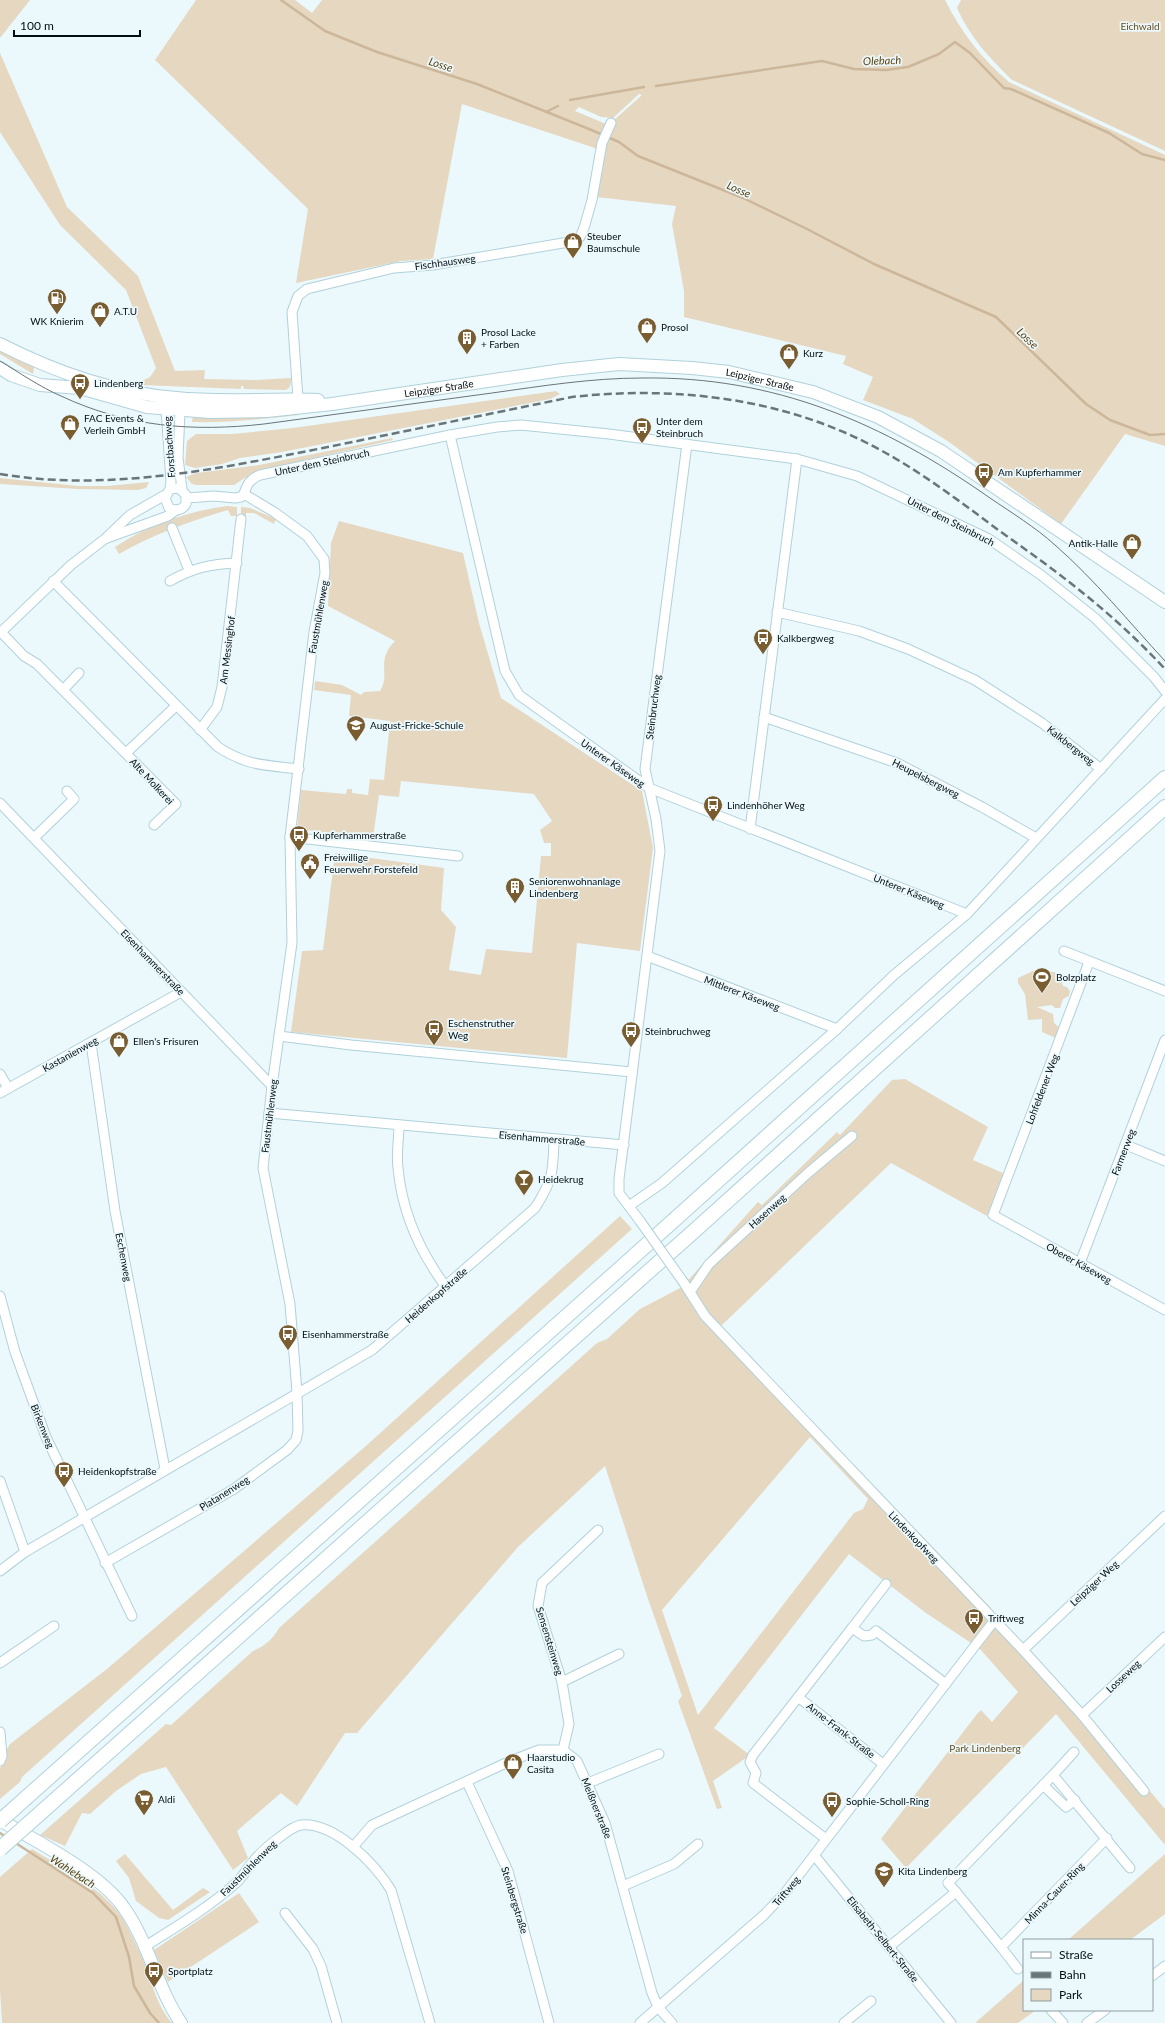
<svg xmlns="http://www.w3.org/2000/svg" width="1165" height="2023" font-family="Lato,sans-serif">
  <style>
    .green { fill: #e6d7c1; fill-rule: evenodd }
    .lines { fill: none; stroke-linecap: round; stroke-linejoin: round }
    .stream { stroke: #ccb79a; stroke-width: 2.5 }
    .minor-casing { stroke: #b0d1db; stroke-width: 11 }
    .major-casing { stroke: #b0d1db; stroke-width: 14 }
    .highway-casing { stroke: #b0d1db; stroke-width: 16 }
    .minor { stroke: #fff; stroke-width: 9 }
    .major { stroke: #fff; stroke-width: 12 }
    .highway { stroke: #fff; stroke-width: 14 }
    .tram { stroke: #697579; stroke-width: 1 }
    .rail { stroke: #697579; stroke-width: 2.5; stroke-dasharray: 8 4; stroke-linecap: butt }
    .minor-bridge-casing { stroke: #b0d1db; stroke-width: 11; stroke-linecap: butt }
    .highway-bridge-casing { stroke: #b0d1db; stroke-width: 16; stroke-linecap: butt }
    .minor-bridge { stroke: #fff; stroke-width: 9 }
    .highway-bridge { stroke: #fff; stroke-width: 14 }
    .labels { text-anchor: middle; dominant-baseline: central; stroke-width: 3.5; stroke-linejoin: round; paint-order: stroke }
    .park-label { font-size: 10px; fill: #6a4d1a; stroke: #ebf9fd }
    .poi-label { font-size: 10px; fill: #040e11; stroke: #ebf9fd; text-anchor: start }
    .street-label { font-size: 10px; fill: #040e11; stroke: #ebf9fd }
    .water-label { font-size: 11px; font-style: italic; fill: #5c3f08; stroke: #ebf9fd }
  </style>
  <rect width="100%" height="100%" fill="#ebf9fd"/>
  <g class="green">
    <path d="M0,0H30L0,38Z"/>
    <path d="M196,0H295L312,13L322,0H945C961,32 982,59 1009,82L1165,155V446L1125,434L1061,524L949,442L913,419L863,400L873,377L843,364L846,356L684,317V291L672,224L676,206L596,197L604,151L462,104L433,259L401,261L296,283L308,209L155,60ZM639,94L642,95L613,121L606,124L575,111L579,107L601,117L613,118Z"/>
    <path d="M961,0H1165V151L1012,80C990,59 969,36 957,8Z"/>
    <path d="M0,53L67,207L138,276L175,371L205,370L204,379L256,380L291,378C291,384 291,387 286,390L244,389L243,386H241V389L141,385L142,381L150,377L156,368L126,290L60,225L0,132Z"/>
    <path d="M0,351L32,365L34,368L33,374L0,354Z"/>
    <path d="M556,391L560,394L550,399L282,452L240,458L222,464L195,468L185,465L187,441L196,434H232L293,428Z"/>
    <path d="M299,413V415C263,419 228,423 192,422L193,415Z"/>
    <path d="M392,438L393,440L261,470L251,474L234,485H197L192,484L186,477L196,473L259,465Z"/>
    <path d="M0,478L78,486H107L149,482L146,488L138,490L78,489L0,484Z"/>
    <path d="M227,506L237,507V516H231L228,510C190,521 154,534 119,554L115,547C148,525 188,511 227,506Z"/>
    <path d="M241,507L250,508L276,519L274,524L254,513H246V516H241Z"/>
    <path d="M339,521L463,553L479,623L501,698L642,791L653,848L640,951L577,943L567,1058L291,1032L302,951L323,950L335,853L444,868L441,910L456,927L449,970L481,975L486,949L532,953L541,856H551V843H544L540,830L552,821L534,794L401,781L399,797L379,795L373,838L297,829L301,790L346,794L347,789H352V793L368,795L370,779L384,780L390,721L349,716L351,695L314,690L315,681L342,685L361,695L364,692L380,691C391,674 375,661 395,641L328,606L331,543Z"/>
    <path d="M1041,970L1059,973L1063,986L1067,987L1070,991L1069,996L1063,999L1060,1008H1055L1052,1005L1037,1007L1053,1014L1054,1023L1060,1028L1056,1038L1042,1032V1019L1028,1020L1025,994L1018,983V978L1033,971Z"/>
    <path d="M905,1079L988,1127L973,1160L1003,1173L987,1216L891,1163L721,1326L991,1608L981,1615L995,1626L1144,1784L1165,1809V1845L1056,1714L906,1868L881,1839L977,1714L981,1710L992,1722L1018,1692L980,1649L926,1613L849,1554L714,1728L750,1755L713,1781L722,1808L717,1809L678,1701L682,1696L647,1596L605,1466L518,1547L357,1733H345L297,1806L281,1793L237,1831L248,1858L233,1870L166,1767L141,1774L116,1791L90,1814L82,1813L65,1846L40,1835L166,1724L171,1725L253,1651C265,1646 273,1639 279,1628L597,1343L607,1339L640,1309L682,1287L758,1202L762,1205L837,1132L840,1135L892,1080ZM810,1437L868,1499L863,1509L854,1513L698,1715L662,1610Z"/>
    <path d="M620,1216L632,1229L22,1777L20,1782L0,1799V1768L5,1761V1753L10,1744L107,1669L367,1445Z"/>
    <path d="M32,1849C61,1867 104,1889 123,1919C130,1931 136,1945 142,1957C152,1981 155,2003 172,2023H2L0,1989V1877Z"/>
    <path d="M125,1854L173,1910L203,1888L210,1892L168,1920L159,1918L136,1901L129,1878L116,1861Z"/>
    <path d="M1165,1854V1914L1130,1940H1068Z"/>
    <path d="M239,1893L259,1922L168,1982L154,1950Z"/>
    <path d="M1024,1980V2010H1036L1018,2023H975Z"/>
  </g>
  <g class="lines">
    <g class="stream">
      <path d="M281,0L325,31L377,52L477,84L589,129L619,142L638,156L743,198L807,229L874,264L996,317L1086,404L1110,420L1150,435L1165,434"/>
      <path d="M656,86L822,61L854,69L886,70L908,67L939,54L955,42L970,53L1004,88L1011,89L1109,133L1142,154L1165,160"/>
      <path d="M570,100L644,87"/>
      <path d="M546,112L558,106"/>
      <path d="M0,1833L6,1837"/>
      <path d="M14,1842L93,1893L116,1917L129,1957L134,1986L150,2013L159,2023"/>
    </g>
    <g class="minor-casing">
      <g id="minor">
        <path d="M298,399L292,312L298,296L307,289L394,268L433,265L569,242L580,237L584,228L592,200L602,143L611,123"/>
        <path d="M178,404L180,411L178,458L182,489"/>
        <path d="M169,405L166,409L171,482L170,489L165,498L169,508C176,512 182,510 186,504V495L179,488L170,489"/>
        <path d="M450,435L505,671L519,695L649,788L967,914"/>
        <path d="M244,494C247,484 250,479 260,475L450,435L497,427L521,425L609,434L797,459L857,476L989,539L1041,575L1095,618L1154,677L1165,691"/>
        <path d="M187,498L214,496L235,498L241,497L244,494"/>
        <path d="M172,528L189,570"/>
        <path d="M107,538L168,516L176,510"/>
        <path d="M53,581L218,747C247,766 265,765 299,769"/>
        <path d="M170,581C193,568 210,564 237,563"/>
        <path d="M777,612L859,631L908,649L975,680L1042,723L1101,769"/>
        <path d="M0,631L24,656L37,664L176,804L154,825"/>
        <path d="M0,633L71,565L106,538L130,515L165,495"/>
        <path d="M63,690L79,673"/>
        <path d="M764,717L897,763L982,807L1036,838"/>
        <path d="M200,730L217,707L222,687L241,519"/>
        <path d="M126,753L176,706"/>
        <path d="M0,803L272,1086"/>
        <path d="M750,829L797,459"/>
        <path d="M290,837L458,856"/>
        <path d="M34,838L74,799L67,791"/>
        <path d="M1064,951L1165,991"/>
        <path d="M647,956L837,1029"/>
        <path d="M1089,962L993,1215L1165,1310"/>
        <path d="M279,1036L351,1045L632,1072"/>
        <path d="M91,1043L115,1211L165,1469"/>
        <path d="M0,1074L8,1088"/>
        <path d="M0,1093L181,992"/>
        <path d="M269,1113L624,1145"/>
        <path d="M399,1125C399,1139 396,1154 398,1168C402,1213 420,1252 446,1287"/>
        <path d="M1126,1145L1165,1161"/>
        <path d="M629,1206L662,1183L837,1029L894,975L967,914L1165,699"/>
        <path d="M640,1221L619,1193V1179L660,851L656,819L645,769L687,444"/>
        <path d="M1080,1263L1165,1040"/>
        <path d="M684,1283L705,1316L1023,1650L1082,1715L1144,1791"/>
        <path d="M690,1292L709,1264L808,1173L852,1136"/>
        <path d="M0,1296L15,1352L46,1437L132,1616"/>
        <path d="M0,1481L25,1552"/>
        <path d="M105,1563L234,1489L287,1450L296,1440L298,1431L297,1392L290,1304L263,1168L272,1086L292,943L290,837L314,632L325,573L324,559L307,536L274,512L244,494"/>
        <path d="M0,1571L25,1552L372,1350L535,1208C553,1180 553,1172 554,1140"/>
        <path d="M852,1628L886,1584"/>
        <path d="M1023,1650L1165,1516"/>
        <path d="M0,1663L54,1626"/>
        <path d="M562,1682L619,1654"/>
        <path d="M798,1697L883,1764"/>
        <path d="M1082,1715L1165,1637"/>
        <path d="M0,1732L2,1756L0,1761"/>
        <path d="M563,1750L569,1724L562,1682L538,1606L542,1583L598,1530"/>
        <path d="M1053,1775L1074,1752"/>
        <path d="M467,1782L508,1871L549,2023"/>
        <path d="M588,1783L659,1754"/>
        <path d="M1043,1785L1066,1807L1075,1800"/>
        <path d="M826,1839L753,1783L756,1773L750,1762L753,1755L852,1628L864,1636L872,1635L876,1631L946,1684"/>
        <path d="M353,1847L372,1825L508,1762L539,1750H563L577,1761L605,1823L652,1993L658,2007L672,2023"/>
        <path d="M814,1855L951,2023"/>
        <path d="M623,1886L674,1864L698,1844"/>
        <path d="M956,1892L1001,1947L1107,1838"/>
        <path d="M285,1913L313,1949L321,1966L337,2023"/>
        <path d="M144,1947C176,1927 208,1908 236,1883C242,1878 246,1870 251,1864C259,1854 270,1844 280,1837C285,1833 295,1826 301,1825C335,1822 375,1864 391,1890L430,2023"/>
        <path d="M889,1947L956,1892L948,1883L1053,1775L1130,1868"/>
        <path d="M1001,1947L1018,1969"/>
        <path d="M1152,1976L1165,1966"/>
        <path d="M1051,2010L1063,2023"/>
        <path d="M640,2023L764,1915L785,1893L994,1621"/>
        <path d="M844,2023L871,2001"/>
        <path d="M1087,2023L1105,2010"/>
      </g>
    </g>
    <g class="major-casing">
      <g id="major">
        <path d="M0,344C55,372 114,393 176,398C223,403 271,398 318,400"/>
        <path id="s1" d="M0,368L11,375L40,385L80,388L147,407L210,412L267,411L332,404L562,370L619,364L692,368L729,372L813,392L878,417L941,451L1165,602"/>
        <path d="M0,1820C36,1841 101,1874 124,1908C149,1943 157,1988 181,2023"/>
      </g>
    </g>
    <g class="highway-casing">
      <g id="highway">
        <path d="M27,1797L633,1257L1165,778"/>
        <path d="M46,1808L693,1232L1165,807"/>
      </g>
    </g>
    <use href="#minor" class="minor"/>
    <use href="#major" class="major"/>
    <use href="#highway" class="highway"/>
    <path class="tram" d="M0,361C20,373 40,387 61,396C127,427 193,432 264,424C340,414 416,403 492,393C542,386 592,378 642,378C775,376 883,423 990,498C1012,513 1035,527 1055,545C1095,580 1129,622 1165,661"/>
    <path class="rail" d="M0,474C108,492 217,469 323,448C406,431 489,414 572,397C672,386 776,397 867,443C915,467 958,500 1001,532C1062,575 1114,614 1165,669"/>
    <g class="minor-bridge-casing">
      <path id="minor-bridge" d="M640,1221L684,1283"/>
    </g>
    <g class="highway-bridge-casing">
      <g id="highway-bridge">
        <path d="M0,1821L27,1797"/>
        <path d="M0,1849L46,1808"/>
      </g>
    </g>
    <use href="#minor-bridge" class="minor-bridge"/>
    <use href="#highway-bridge" class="highway-bridge"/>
  </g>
  <defs>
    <g id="shop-pin" transform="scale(1)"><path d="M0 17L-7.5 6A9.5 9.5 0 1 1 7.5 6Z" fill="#795c2f" stroke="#ebf9fd"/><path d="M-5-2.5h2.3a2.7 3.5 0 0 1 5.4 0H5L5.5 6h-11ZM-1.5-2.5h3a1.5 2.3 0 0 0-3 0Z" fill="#fff"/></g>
    <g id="fuel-pin" transform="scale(1)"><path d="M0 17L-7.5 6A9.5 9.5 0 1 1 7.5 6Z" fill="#795c2f" stroke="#ebf9fd"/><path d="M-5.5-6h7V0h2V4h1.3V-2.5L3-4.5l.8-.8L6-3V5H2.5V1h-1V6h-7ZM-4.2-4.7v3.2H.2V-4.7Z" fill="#fff"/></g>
    <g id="building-pin" transform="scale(1)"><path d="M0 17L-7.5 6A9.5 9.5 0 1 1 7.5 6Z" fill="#795c2f" stroke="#ebf9fd"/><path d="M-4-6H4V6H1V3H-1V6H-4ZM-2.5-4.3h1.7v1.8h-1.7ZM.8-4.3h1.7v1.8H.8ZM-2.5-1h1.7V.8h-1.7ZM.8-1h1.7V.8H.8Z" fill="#fff"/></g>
    <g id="bus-pin" transform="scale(1)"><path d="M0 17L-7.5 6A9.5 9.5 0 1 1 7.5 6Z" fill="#795c2f" stroke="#ebf9fd"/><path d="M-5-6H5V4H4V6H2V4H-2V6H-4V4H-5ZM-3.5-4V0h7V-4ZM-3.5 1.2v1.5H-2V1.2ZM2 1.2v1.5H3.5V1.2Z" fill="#fff"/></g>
    <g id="school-pin" transform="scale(1)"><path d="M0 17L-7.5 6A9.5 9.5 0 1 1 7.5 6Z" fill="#795c2f" stroke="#ebf9fd"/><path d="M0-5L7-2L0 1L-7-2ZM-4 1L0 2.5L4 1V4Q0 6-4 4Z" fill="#fff"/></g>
    <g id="civic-pin" transform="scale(1)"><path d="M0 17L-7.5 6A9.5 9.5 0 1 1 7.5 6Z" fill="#795c2f" stroke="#ebf9fd"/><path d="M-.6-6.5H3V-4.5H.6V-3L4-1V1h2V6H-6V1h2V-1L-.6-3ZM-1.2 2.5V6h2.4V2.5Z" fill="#fff"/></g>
    <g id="stadium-pin" transform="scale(1)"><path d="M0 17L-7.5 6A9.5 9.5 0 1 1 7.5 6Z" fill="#795c2f" stroke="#ebf9fd"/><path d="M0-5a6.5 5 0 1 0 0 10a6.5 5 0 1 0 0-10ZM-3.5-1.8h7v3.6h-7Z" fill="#fff"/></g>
    <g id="bar-pin" transform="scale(1)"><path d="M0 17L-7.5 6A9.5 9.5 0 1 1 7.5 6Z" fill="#795c2f" stroke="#ebf9fd"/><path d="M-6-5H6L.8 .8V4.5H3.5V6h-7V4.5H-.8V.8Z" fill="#fff"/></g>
    <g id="supermarket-pin" transform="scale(1)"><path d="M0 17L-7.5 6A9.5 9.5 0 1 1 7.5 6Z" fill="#795c2f" stroke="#ebf9fd"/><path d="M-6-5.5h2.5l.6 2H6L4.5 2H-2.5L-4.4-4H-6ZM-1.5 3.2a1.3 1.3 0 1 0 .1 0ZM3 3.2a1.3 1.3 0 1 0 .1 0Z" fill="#fff"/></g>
  </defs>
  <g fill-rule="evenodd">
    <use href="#shop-pin" x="573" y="242"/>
    <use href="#fuel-pin" x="57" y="298"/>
    <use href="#shop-pin" x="100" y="311"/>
    <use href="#shop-pin" x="647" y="327"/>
    <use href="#building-pin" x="467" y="338"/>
    <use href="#shop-pin" x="789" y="353"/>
    <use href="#bus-pin" x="80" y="383"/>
    <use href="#shop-pin" x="70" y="424"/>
    <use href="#bus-pin" x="642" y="427"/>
    <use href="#bus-pin" x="984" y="472"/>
    <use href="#shop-pin" x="1132" y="543"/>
    <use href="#bus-pin" x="763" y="638"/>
    <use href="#school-pin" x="356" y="725"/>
    <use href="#bus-pin" x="713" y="805"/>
    <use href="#bus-pin" x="299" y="835"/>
    <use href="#civic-pin" x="310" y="863"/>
    <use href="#building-pin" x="515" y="887"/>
    <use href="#stadium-pin" x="1042" y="977"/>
    <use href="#bus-pin" x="434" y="1029"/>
    <use href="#bus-pin" x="631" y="1031"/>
    <use href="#shop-pin" x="119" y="1041"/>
    <use href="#bar-pin" x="524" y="1179"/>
    <use href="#bus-pin" x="288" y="1334"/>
    <use href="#bus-pin" x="64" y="1471"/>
    <use href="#bus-pin" x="974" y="1618"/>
    <use href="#shop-pin" x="513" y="1763"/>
    <use href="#supermarket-pin" x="144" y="1799"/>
    <use href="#bus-pin" x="832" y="1801"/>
    <use href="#school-pin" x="884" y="1871"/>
    <use href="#bus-pin" x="154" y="1971"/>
  </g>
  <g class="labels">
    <g class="park-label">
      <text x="1140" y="26">Eichwald</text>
      <text x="985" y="1748">Park Lindenberg</text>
    </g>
    <g class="poi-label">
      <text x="587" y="236">Steuber<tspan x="587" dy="12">Baumschule</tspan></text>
      <text x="114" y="311">A.T.U</text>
      <text x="57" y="321" text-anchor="middle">WK Knierim</text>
      <text x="661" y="327">Prosol</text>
      <text x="481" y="332">Prosol Lacke<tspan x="481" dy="12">+ Farben</tspan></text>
      <text x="803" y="353">Kurz</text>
      <text x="94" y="383">Lindenberg</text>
      <text x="84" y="418">FAC Events &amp;<tspan x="84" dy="12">Verleih GmbH</tspan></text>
      <text x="656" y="421">Unter dem<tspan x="656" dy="12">Steinbruch</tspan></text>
      <text x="998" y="472">Am Kupferhammer</text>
      <text x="1118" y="543" text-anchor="end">Antik-Halle</text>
      <text x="777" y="638">Kalkbergweg</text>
      <text x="370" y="725">August-Fricke-Schule</text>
      <text x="727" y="805">Lindenhöher Weg</text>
      <text x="313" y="835">Kupferhammerstraße</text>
      <text x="324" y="857">Freiwillige<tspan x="324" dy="12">Feuerwehr Forstefeld</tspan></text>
      <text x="529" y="881">Seniorenwohnanlage<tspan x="529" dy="12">Lindenberg</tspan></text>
      <text x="1056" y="977">Bolzplatz</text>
      <text x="448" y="1023">Eschenstruther<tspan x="448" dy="12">Weg</tspan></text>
      <text x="645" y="1031">Steinbruchweg</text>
      <text x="133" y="1041">Ellen's Frisuren</text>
      <text x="538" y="1179">Heidekrug</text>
      <text x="302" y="1334">Eisenhammerstraße</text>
      <text x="78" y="1471">Heidenkopfstraße</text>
      <text x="988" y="1618">Triftweg</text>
      <text x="527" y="1757">Haarstudio<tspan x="527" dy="12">Casita</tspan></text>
      <text x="158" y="1799">Aldi</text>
      <text x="846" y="1801">Sophie-Scholl-Ring</text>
      <text x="898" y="1871">Kita Lindenberg</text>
      <text x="168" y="1971">Sportplatz</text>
    </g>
    <g class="street-label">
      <text transform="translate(445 262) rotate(-8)">Fischhausweg</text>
      <text stroke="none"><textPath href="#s1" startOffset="771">Leipziger Straße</textPath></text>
      <text stroke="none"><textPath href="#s1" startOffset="447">Leipziger Straße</textPath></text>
      <text transform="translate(169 447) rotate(-94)">Forstbachweg</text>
      <text transform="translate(322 462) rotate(-12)">Unter dem Steinbruch</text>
      <text transform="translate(951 521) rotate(27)">Unter dem Steinbruch</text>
      <text transform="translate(318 617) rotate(-80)">Faustmühlenweg</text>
      <text transform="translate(227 650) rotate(-83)">Am Messinghof</text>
      <text transform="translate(653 707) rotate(-83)">Steinbruchweg</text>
      <text transform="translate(1071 745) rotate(38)">Kalkbergweg</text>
      <text transform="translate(613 763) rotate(35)">Unterer Käseweg</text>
      <text transform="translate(926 778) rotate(27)">Heupelsbergweg</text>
      <text transform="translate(152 781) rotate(47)">Alte Molkerei</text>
      <text transform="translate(909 891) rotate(22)">Unterer Käseweg</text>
      <text transform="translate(153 962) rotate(46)">Eisenhammerstraße</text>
      <text transform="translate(742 993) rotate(21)">Mittlerer Käseweg</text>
      <text transform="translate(70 1054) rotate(-29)">Kastanienweg</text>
      <text transform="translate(1042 1089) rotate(-69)">Lohfeldener Weg</text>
      <text transform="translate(269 1116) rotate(-83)">Faustmühlenweg</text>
      <text transform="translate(542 1138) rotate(5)">Eisenhammerstraße</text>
      <text transform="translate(1123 1152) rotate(-69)">Farmerweg</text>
      <text transform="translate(767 1211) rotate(-42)">Hasenweg</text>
      <text transform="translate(124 1257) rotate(79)">Eschenweg</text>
      <text transform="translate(1079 1263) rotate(29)">Oberer Käseweg</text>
      <text transform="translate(436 1295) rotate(-41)">Heidenkopfstraße</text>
      <text transform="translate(43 1426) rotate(68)">Birkenweg</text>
      <text transform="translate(224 1493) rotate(-32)">Platanenweg</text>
      <text transform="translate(914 1537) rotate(46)">Lindenkopfweg</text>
      <text transform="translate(1094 1583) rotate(-43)">Leipziger Weg</text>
      <text transform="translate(550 1641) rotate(73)">Sensensteinweg</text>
      <text transform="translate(1123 1676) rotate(-43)">Losseweg</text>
      <text transform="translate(841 1730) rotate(38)">Anne-Frank-Straße</text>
      <text transform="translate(597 1808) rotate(68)">Meißnerstraße</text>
      <text transform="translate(248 1868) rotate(-45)">Faustmühlenweg</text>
      <text transform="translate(786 1891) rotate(-50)">Triftweg</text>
      <text transform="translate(1054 1893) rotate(-46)">Minna-Cauer-Ring</text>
      <text transform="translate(515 1900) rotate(73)">Steinbergstraße</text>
      <text transform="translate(883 1939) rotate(51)">Elisabeth-Selbert-Straße</text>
    </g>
    <g class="water-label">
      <text transform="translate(882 60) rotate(-2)">Olebach</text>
      <text transform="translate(441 64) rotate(18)">Losse</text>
      <text transform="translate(739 189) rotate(23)">Losse</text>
      <text transform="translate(1028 338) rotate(44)">Losse</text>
      <text transform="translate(73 1871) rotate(33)">Wahlebach</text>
    </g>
  </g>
  <rect x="1023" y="1939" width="130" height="72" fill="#ebf9fd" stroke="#8f9b9f"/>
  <rect x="1031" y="1952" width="20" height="6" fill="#ffffff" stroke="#8f9b9f"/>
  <text x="1059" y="1959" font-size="12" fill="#040e11">Straße</text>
  <rect x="1031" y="1972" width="20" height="6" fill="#697579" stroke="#8f9b9f"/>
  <text x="1059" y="1979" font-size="12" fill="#040e11">Bahn</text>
  <rect x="1031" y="1989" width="20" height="12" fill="#e6d7c1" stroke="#8f9b9f"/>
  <text x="1059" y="1999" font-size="12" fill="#040e11">Park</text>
  <path d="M14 30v6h126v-6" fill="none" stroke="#040e11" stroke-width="2"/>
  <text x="20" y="30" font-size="12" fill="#040e11" stroke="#ebf9fd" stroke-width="3" paint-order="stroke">100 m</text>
</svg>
